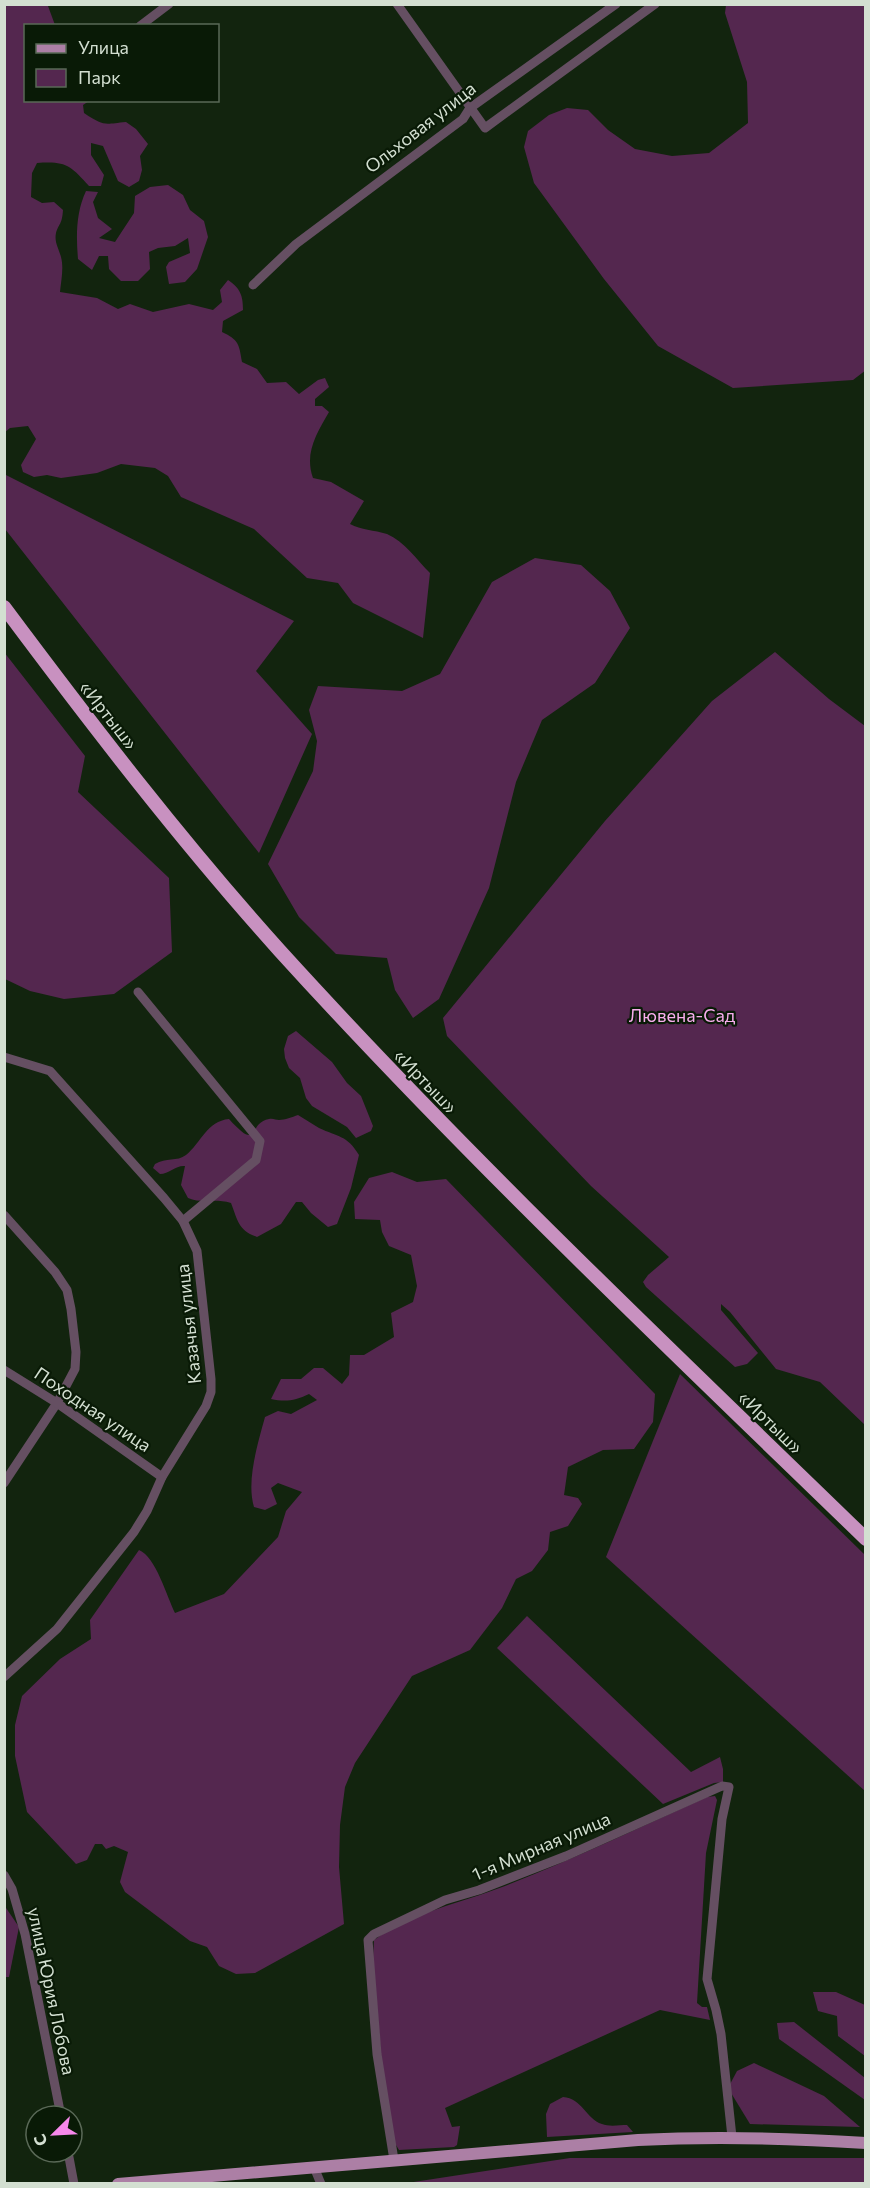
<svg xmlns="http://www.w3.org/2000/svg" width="870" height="2188" font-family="Commissioner,sans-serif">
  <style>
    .green { fill: #54274f }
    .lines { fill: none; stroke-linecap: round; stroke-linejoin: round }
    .minor { stroke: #654f62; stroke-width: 9 }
    .major { stroke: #ac7fa5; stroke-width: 12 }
    .highway { stroke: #c891c0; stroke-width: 14 }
    .labels { text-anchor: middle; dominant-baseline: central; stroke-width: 4.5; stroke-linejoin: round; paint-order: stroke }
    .street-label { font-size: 18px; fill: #d3dfd1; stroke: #091a06 }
    .park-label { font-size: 18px; fill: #f8aded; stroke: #091a06 }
  </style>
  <rect width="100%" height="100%" fill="#12240e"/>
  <g class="green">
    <path d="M5,4L48,6L55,25L26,26V100L89,101L83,105L84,113C105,127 104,124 126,122L136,129L148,144L140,156L142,170L139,181L129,187L118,181L103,146L91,143V155L104,175L101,186H89C70,165 66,161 37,163L32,173L31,197L42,203L54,202L63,210C62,225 59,223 56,233C54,242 59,249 61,257C64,268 61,281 60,292L97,298L118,309L130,304L153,312L189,304L213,310L222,302L220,290L228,280C240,288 243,295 243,310L223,321L222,332C239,340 239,344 242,362L257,369L267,383L286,382L299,394L318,380L325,378L329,387L315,399V406H322L329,412C317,433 304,453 313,478L331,482L364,501L350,524C361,530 374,530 387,534C404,541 417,560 430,573L423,638L353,603L338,583L307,578L254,529L181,497L168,476L155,468L121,464L97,473L61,478L47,475L34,477L23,472L21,465L36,439L28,426L10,428L4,433Z"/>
    <path d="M726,5H865L866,370L853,380L733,388L658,346L604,279L534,183L524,147L528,131L549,115L567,108L588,110L608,130L635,149L672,156L709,153L748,123L747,82L725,13Z"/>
    <path d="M168,185L183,195L190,210L204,221L208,237L197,269L185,282L169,284L166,267L169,262L190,253L188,238L175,246L158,248L149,252L150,269L138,281H121L109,269L108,256H99L92,270L78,259C76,236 76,212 86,191L98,192L93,202L98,218L112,229L99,238L115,242L134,213L135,196L150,187Z"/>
    <path d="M4,474L294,621L256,671L312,734L259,853L5,529Z"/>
    <path d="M535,558L581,565L610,591L630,628L595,683L542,720L516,782L489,888L439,999L413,1018L395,990L387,958L336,954L299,917L268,864L313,771L317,741L309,710L318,686L402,691L440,674L492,582Z"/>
    <path d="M4,652L85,756L78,792L169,878L172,952L114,994L64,999L30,991L5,979Z"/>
    <path d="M775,652L829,699L865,726V1425L820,1382L776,1369L730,1312L721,1304V1310L758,1353L747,1364L735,1367L646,1287L643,1282L648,1275L669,1257L591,1186L447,1036L443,1018L605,821L712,701Z"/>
    <path d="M296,1031L332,1062L347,1083L361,1096L373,1126L371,1131L356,1138L347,1127L312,1106L306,1098L300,1078L289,1068L285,1058L284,1049L288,1036Z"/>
    <path d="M298,1115C305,1119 312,1124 319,1128C338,1137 347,1135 359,1155L351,1188L337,1224L328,1227L311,1213L302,1202H296L281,1224L257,1237C238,1230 238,1221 231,1203C215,1198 202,1204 188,1198L181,1185L185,1166C176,1165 169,1174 160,1174L153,1168L155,1164C166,1157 177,1162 186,1155C201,1143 207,1121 229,1119C260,1153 247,1123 269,1119C273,1118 276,1120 279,1120C285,1120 292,1117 298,1115Z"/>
    <path d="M392,1172L417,1182L446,1179L655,1394L653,1422L634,1449L603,1450L568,1467L564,1495L578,1498L582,1504L568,1526L550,1532L548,1550L532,1571L516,1579L502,1608L470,1650L412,1676L355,1763L345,1787L340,1825L339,1867L344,1924L255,1973L236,1974L219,1966L207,1947L190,1941L125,1892L120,1882L128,1852L114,1846L106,1849L102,1844H95L87,1860L76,1864L27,1812L15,1756V1725L22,1696L60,1659L91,1639L90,1620L139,1550C156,1557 167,1597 175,1613L224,1594L278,1537L286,1511L302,1492L278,1483L271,1488L277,1504L265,1510L254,1507C246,1481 258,1443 265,1417L278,1411L291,1414L317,1400L309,1394C295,1401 285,1402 271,1399L281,1379H301L314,1368H323L342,1384L349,1375L350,1355H364L394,1337L391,1313L413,1302L417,1286L411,1255L389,1246L382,1232L380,1220L355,1219L354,1202L369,1178Z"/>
    <path d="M680,1374L865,1555V1791L606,1557Z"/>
    <path d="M527,1616L691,1772L720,1757L723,1769V1782L714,1783L663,1804L497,1648Z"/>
    <path d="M715,1796L717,1800L706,1853L697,2003L702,2007H707L710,2020L660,2010L445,2108L452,2127L460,2126L457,2145L454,2147L399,2150L393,2140L384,2090L373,1958L374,1940C412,1912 461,1903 505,1886C574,1859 640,1827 707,1797Z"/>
    <path d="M4,1905L19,1927L9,1977H5Z"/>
    <path d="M813,1992H836L865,2005V2056L838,2036L837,2016L818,2011Z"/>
    <path d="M794,2022L865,2078V2100L779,2039L777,2023Z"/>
    <path d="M754,2063L824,2096L860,2127L750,2124L728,2088L737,2071Z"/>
    <path d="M563,2097C582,2098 586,2119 602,2124C609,2127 620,2125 627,2125L633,2132L547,2137L546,2114L550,2104Z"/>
    <path d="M570,2158H865V2183H407Z"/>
  </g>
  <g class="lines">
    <g class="minor">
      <path d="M397,4L485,128L655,4"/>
      <path d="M140,26L169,4"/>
      <path d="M253,285L296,244L463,119L470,108L616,4"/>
      <path d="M138,992L260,1141L256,1160L183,1221"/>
      <path d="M4,1057L50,1071L164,1198L183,1221L197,1251L211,1379V1392L206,1406L162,1477L147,1511L134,1532L57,1629L4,1677"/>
      <path d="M4,1215L55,1272L67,1290L71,1309L76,1352L75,1369L57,1403L4,1483"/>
      <path d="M4,1370L57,1403L162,1477"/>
      <path d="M4,1875L12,1889L25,1934L61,2116"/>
      <path d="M68,2152L74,2184"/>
      <path d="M394,2160L377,2054L368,1940L374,1934L445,1900L479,1890L566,1856L722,1786L729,1787L722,1819L707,1979L716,2010L721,2034L732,2137"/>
      <path d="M314,2167L321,2184"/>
    </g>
    <path class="major" d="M118,2184L638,2140C714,2136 789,2138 866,2143"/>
    <path class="highway" d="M4,607C92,725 182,842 280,951C466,1156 667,1346 866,1539"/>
  </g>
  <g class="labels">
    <g class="street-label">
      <text transform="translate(420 127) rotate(-38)">Ольховая улица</text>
      <text transform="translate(109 715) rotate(52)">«Иртыш»</text>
      <text transform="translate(426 1081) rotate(46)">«Иртыш»</text>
      <text transform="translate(188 1324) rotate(-96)">Казачья улица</text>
      <text transform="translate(93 1409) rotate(34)">Походная улица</text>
      <text transform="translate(771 1422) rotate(44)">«Иртыш»</text>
      <text transform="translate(541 1846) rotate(-23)">1-я Мирная улица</text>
      <text transform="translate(52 1991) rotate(78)">улица Юрия Лобова</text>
    </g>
    <g class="park-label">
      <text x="682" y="1015">Лювена-Сад</text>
    </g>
  </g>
  <rect width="870" height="2188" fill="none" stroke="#d3dfd1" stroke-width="12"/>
  <rect x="24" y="24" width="195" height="78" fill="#091a06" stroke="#5a6957" stroke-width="1.5"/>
  <rect x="36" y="44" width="30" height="9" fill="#ac7fa5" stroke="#5a6957" stroke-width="1.5"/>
  <text x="78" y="54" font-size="18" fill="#d3dfd1">Улица</text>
  <rect x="36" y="69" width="30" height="18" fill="#54274f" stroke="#5a6957" stroke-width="1.5"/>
  <text x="78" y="84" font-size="18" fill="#d3dfd1">Парк</text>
  <g transform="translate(54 2134) rotate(246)"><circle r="28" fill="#091a06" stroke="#5a6957" stroke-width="1.5"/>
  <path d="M0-4.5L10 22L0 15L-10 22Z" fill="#f788eb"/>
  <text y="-9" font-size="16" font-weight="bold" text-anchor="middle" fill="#d3dfd1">С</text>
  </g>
</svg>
